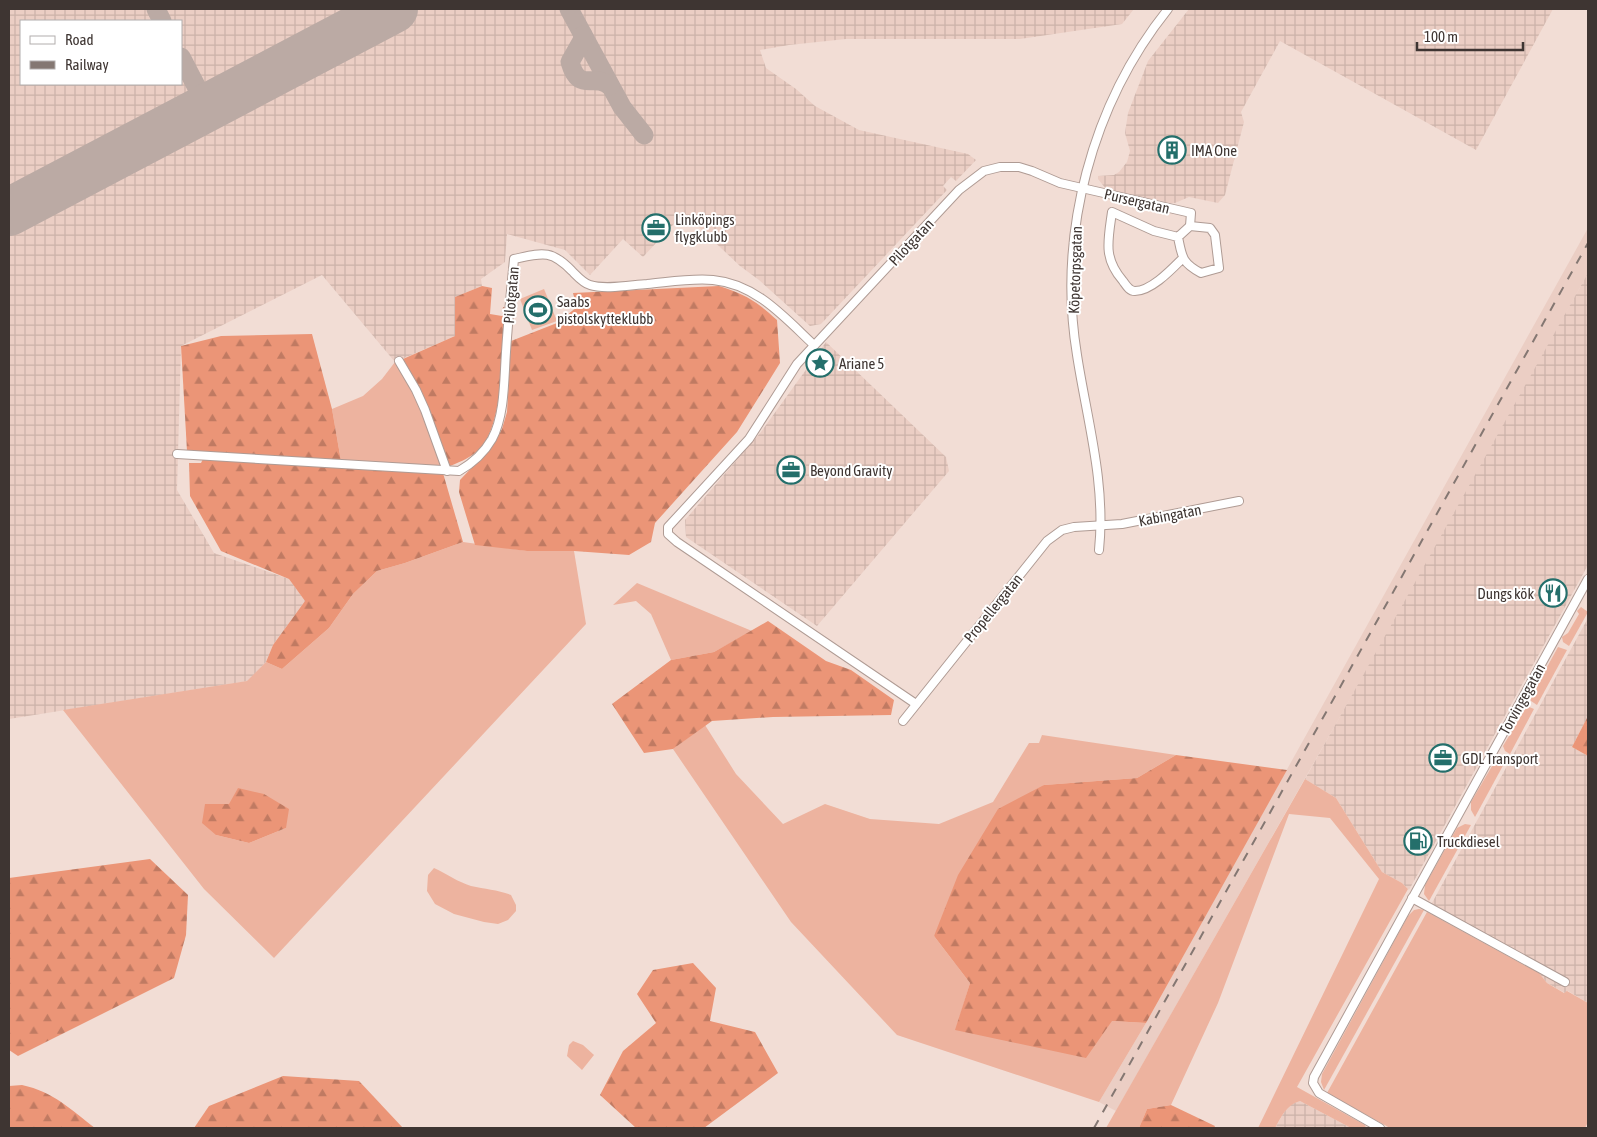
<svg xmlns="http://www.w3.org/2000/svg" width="1597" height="1137" font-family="'Asap Condensed',sans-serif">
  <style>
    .built { fill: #ebcec4 }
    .industrial { fill: url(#industrial-grid); fill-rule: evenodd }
    .grass { fill: #edb39f; fill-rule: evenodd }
    .forest { fill: url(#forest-firs) }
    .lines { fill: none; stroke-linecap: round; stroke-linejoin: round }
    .taxiway { stroke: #bbaaa4; stroke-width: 19 }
    .runway { stroke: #bbaaa4; stroke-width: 48 }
    .minor-casing { stroke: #af9b94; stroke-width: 10 }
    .minor { stroke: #fff; stroke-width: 8 }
    .rail { stroke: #847772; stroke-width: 2; stroke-dasharray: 9 9; stroke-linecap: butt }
    .labels { text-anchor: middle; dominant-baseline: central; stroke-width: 4; stroke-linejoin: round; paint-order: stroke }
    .poi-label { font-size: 15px; fill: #3e3532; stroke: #fff; text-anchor: start }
    .street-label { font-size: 15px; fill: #3e3532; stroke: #fff }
  </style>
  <defs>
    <pattern id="industrial-grid" width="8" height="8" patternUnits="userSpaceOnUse" patternTransform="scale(1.25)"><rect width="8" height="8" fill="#ebcec4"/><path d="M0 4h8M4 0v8" fill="none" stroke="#cbb2a9"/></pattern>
    <pattern id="forest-firs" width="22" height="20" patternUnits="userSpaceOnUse" patternTransform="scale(1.25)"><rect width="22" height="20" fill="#eb9577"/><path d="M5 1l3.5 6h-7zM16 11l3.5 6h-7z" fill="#c07a62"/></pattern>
  </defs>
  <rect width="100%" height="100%" fill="#f2ddd5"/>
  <path class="built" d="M1588,228V273L1458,509L1116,1111L1099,1102L1146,1023Z"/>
  <g class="industrial">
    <path d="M9,9H1134L1122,24L1020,39H846L789,45L760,50L766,68L796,89L815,106L859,130L968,154L976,160L956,181L951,177L943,186L947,190L821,324L810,326L759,280L740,266L684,213L643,257L623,239L590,275L565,250L507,234L505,262L481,279L482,286L455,297V336L395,362L322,275L181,346L177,490L214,553L289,579L305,601L273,645L266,662L248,681L9,719ZM21,21H181V84H21Z"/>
    <path d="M1189,9H1553L1476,150L1280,41L1241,112L1244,122L1225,195L1218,203L1189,197L1175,203H1170L1106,189L1098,179V176L1114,175L1119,172L1127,162L1130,151L1125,133L1128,113L1148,61Z"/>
    <path d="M1588,273V565L1409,890L1402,883L1382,872L1336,798L1305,779Z"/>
    <path d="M826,342L946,457L949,471L817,626L686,537L685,520L761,432Z"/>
    <path d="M1588,618V716L1572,747L1588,756V1003L1568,991L1565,993L1547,983L1539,973L1427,912Z"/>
    <path d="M1300,1101L1351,1128H1275L1286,1109L1293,1103Z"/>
  </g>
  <g class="grass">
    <path d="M544,289L557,321L532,330L520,299Z"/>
    <path d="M395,362L417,400L441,467L341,461L332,409L363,396L382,379Z"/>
    <path d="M463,542L527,551H574L586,624L274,958L204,889L63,710L247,681L266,662L282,669L329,628L353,594L377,571L405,563ZM286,828L249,843L216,835Z"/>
    <path d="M637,583L752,631L714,652L671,660L651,614L636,601L613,605Z"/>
    <path d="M1581,607L1588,612L1569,646L1563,642L1562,637L1568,633L1579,614L1577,611Z"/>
    <path d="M1558,647L1567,650L1537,705L1531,701L1530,698Z"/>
    <path d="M1527,706L1534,709L1510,754L1505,751L1503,746Z"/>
    <path d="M705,725L736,774L783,824L825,804L870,819L939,824L993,802L1029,743H1039L1042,735L1176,755L1137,778L1044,785L934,936L970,983L956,1029L1112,1021L1146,1023L1099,1102L897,1035L791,922L673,749Z"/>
    <path d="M1500,758L1506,760L1475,817L1471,810V802L1495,761Z"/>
    <path d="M1305,779L1336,798L1382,872L1402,883L1408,889L1297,1087L1365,1125L1366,1128H1351L1300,1101C1286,1105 1282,1116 1275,1128H1258L1379,879L1330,818L1289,814L1218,1003L1171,1105L1147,1109L1139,1128H1106Z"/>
    <path d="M1465,824L1471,825L1429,901L1424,894L1425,885L1457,828Z"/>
    <path d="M434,868C447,874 458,882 471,886C485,889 498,890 511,895L516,905V911L508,920L498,924L484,922L454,914L435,904L427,891L428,875Z"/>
    <path d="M1419,909L1424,910L1324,1090L1321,1082L1322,1074L1408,916L1414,910Z"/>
    <path d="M1427,912L1539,973L1547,983L1564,993L1567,991L1588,1003V1122L1585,1128H1390L1327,1093Z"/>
    <path d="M573,1041L583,1045L594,1055L582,1070L567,1056L569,1045Z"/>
  </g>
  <g class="forest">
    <path d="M482,286L492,288L490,314L502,316L503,307L506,308C503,342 504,421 482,446C473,457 462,461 450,466C436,428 424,394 403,359L455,336V297Z"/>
    <path d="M719,286C747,295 756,301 777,320L780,363L737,432L655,523L651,542L629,555L574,551H527L475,545L459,492L460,480L494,444L502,429L507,412L511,341L557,323L577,307L573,293Z"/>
    <path d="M312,334L332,409L341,461L187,451L181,346L221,336Z"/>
    <path d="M203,459L443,473L463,542L405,563L377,571L353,594L329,628L282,669L266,662L273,645L305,601L289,579L221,551L190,496L189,463H201Z"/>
    <path d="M768,621L826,661L851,670L894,700L891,715L773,717L712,721L673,749L644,753L612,704L671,660L714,652Z"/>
    <path d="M1588,716V756L1572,747Z"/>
    <path d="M1176,755L1287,770L1146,1023L1112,1021L1086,1058L955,1030L970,983L934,936L958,875L998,809L1044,785L1137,778Z"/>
    <path d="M238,788L264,794L289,809L286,828L249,843L216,835L202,823L205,804H229Z"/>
    <path d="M150,859L188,895L186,935L174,978L18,1056L9,1050V878Z"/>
    <path d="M693,963L716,988L710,1021L755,1032L778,1073L704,1128H636L600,1095L623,1051L656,1023L637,994L653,970Z"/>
    <path d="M283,1076L359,1081L403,1128H194L209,1106Z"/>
    <path d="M22,1085C54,1092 70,1109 95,1128H9V1086Z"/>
    <path d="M1171,1105L1215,1126L1214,1128H1139L1147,1109Z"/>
  </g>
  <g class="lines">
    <g class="taxiway">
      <path d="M156,9L162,21"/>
      <path d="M569,9L622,107L644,135"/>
      <path d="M583,35V39L570,62C579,94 593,72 610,86"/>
      <path d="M181,57L207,107"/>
    </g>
    <path class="runway" d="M9,212L394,9"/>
    <g class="minor-casing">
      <g id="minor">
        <path d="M1178,237C1182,257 1182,263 1201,273L1219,268L1215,235L1210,228L1190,226L1178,237L1154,231L1112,212C1108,241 1103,258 1123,281C1126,285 1129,291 1135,291C1151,291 1171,270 1182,259"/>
        <path d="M399,361L416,390L425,410L447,471"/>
        <path d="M177,454L459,471C473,463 484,453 492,439C505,415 504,379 506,352C508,321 511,290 514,259C542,253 551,249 572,271C577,276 583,283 590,285C605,290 631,285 647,284C669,282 691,278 713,280C756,284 784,317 814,345"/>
        <path d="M1099,550C1106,483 1087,420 1077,355C1057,234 1092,104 1168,9"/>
        <path d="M916,704L677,542L668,534V527L749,439L797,364L959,190L984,171L1000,167H1019L1032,171L1060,183L1191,213L1190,226"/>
        <path d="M903,721L1047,541L1062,530L1074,527L1122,524L1239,501"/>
        <path d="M1412,898L1565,982"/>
        <path d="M1380,1128L1319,1093L1313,1083L1314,1077L1588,579"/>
      </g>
    </g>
    <use href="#minor" class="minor"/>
    <path class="rail" d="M1094,1128L1588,243"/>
  </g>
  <defs>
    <g id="building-ring" transform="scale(1.4375)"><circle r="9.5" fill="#fff" stroke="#246f6b" stroke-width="1.5"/><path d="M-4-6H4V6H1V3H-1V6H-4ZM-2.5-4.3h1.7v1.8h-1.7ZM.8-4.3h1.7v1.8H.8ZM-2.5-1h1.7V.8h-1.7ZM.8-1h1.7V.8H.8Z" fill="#246f6b"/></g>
    <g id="office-ring" transform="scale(1.4375)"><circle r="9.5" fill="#fff" stroke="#246f6b" stroke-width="1.5"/><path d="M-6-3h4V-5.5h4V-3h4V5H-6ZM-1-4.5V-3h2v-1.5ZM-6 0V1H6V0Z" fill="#246f6b"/></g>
    <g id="stadium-ring" transform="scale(1.4375)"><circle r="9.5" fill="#fff" stroke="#246f6b" stroke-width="1.5"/><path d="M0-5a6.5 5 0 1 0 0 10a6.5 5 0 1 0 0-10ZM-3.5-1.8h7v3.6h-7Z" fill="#246f6b"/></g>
    <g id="sight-ring" transform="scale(1.4375)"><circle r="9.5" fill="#fff" stroke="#246f6b" stroke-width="1.5"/><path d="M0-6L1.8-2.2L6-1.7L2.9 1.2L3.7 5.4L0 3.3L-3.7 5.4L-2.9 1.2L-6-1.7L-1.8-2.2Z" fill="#246f6b"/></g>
    <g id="restaurant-ring" transform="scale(1.4375)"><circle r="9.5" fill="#fff" stroke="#246f6b" stroke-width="1.5"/><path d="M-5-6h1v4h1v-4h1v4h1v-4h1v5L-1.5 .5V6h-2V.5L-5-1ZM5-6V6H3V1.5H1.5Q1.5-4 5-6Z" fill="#246f6b"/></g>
    <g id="fuel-ring" transform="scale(1.4375)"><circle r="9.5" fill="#fff" stroke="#246f6b" stroke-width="1.5"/><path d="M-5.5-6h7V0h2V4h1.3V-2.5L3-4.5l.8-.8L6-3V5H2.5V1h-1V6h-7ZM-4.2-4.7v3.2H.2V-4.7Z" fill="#246f6b"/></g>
  </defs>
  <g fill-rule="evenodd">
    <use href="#building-ring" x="1172" y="150"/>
    <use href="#office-ring" x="656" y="228"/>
    <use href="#stadium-ring" x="538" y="310"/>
    <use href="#sight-ring" x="820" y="363"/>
    <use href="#office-ring" x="791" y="470"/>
    <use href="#restaurant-ring" x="1553" y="593"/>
    <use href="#office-ring" x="1443" y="758"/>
    <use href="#fuel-ring" x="1418" y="841"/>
  </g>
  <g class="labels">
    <g class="poi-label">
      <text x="1191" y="150">IMA One</text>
      <text x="675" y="219">Linköpings<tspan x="675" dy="17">flygklubb</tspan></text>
      <text x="557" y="301">Saabs<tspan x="557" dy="17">pistolskytteklubb</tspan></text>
      <text x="839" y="363">Ariane 5</text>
      <text x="810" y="470">Beyond Gravity</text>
      <text x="1534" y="593" text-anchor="end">Dungs kök</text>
      <text x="1462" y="758">GDL Transport</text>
      <text x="1437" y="841">Truckdiesel</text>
    </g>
    <g class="street-label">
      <text transform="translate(1137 201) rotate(13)">Pursergatan</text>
      <text transform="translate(911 242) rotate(-47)">Pilotgatan</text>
      <text transform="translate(1075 270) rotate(-88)">Köpetorpsgatan</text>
      <text transform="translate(511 295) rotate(-85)">Pilotgatan</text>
      <text transform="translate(1170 515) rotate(-11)">Kabingatan</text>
      <text transform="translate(993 608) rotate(-51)">Propellergatan</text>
      <text transform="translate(1522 699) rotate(-61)">Torvingegatan</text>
    </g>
  </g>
  <rect width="1597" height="1137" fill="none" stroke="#3e3532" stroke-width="20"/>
  <rect x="20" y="20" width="162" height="65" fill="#ffffff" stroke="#b2aead"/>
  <rect x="30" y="36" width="25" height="8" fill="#ffffff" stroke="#b2aead"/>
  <text x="65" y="45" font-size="15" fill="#3e3532">Road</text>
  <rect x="30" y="61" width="25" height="8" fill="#847772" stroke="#b2aead"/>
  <text x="65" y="70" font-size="15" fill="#3e3532">Railway</text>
  <path d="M1417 42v8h106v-8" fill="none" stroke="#3e3532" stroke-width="2.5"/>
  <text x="1424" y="42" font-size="15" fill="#3e3532" stroke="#ffffff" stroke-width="4" paint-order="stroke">100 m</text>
</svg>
